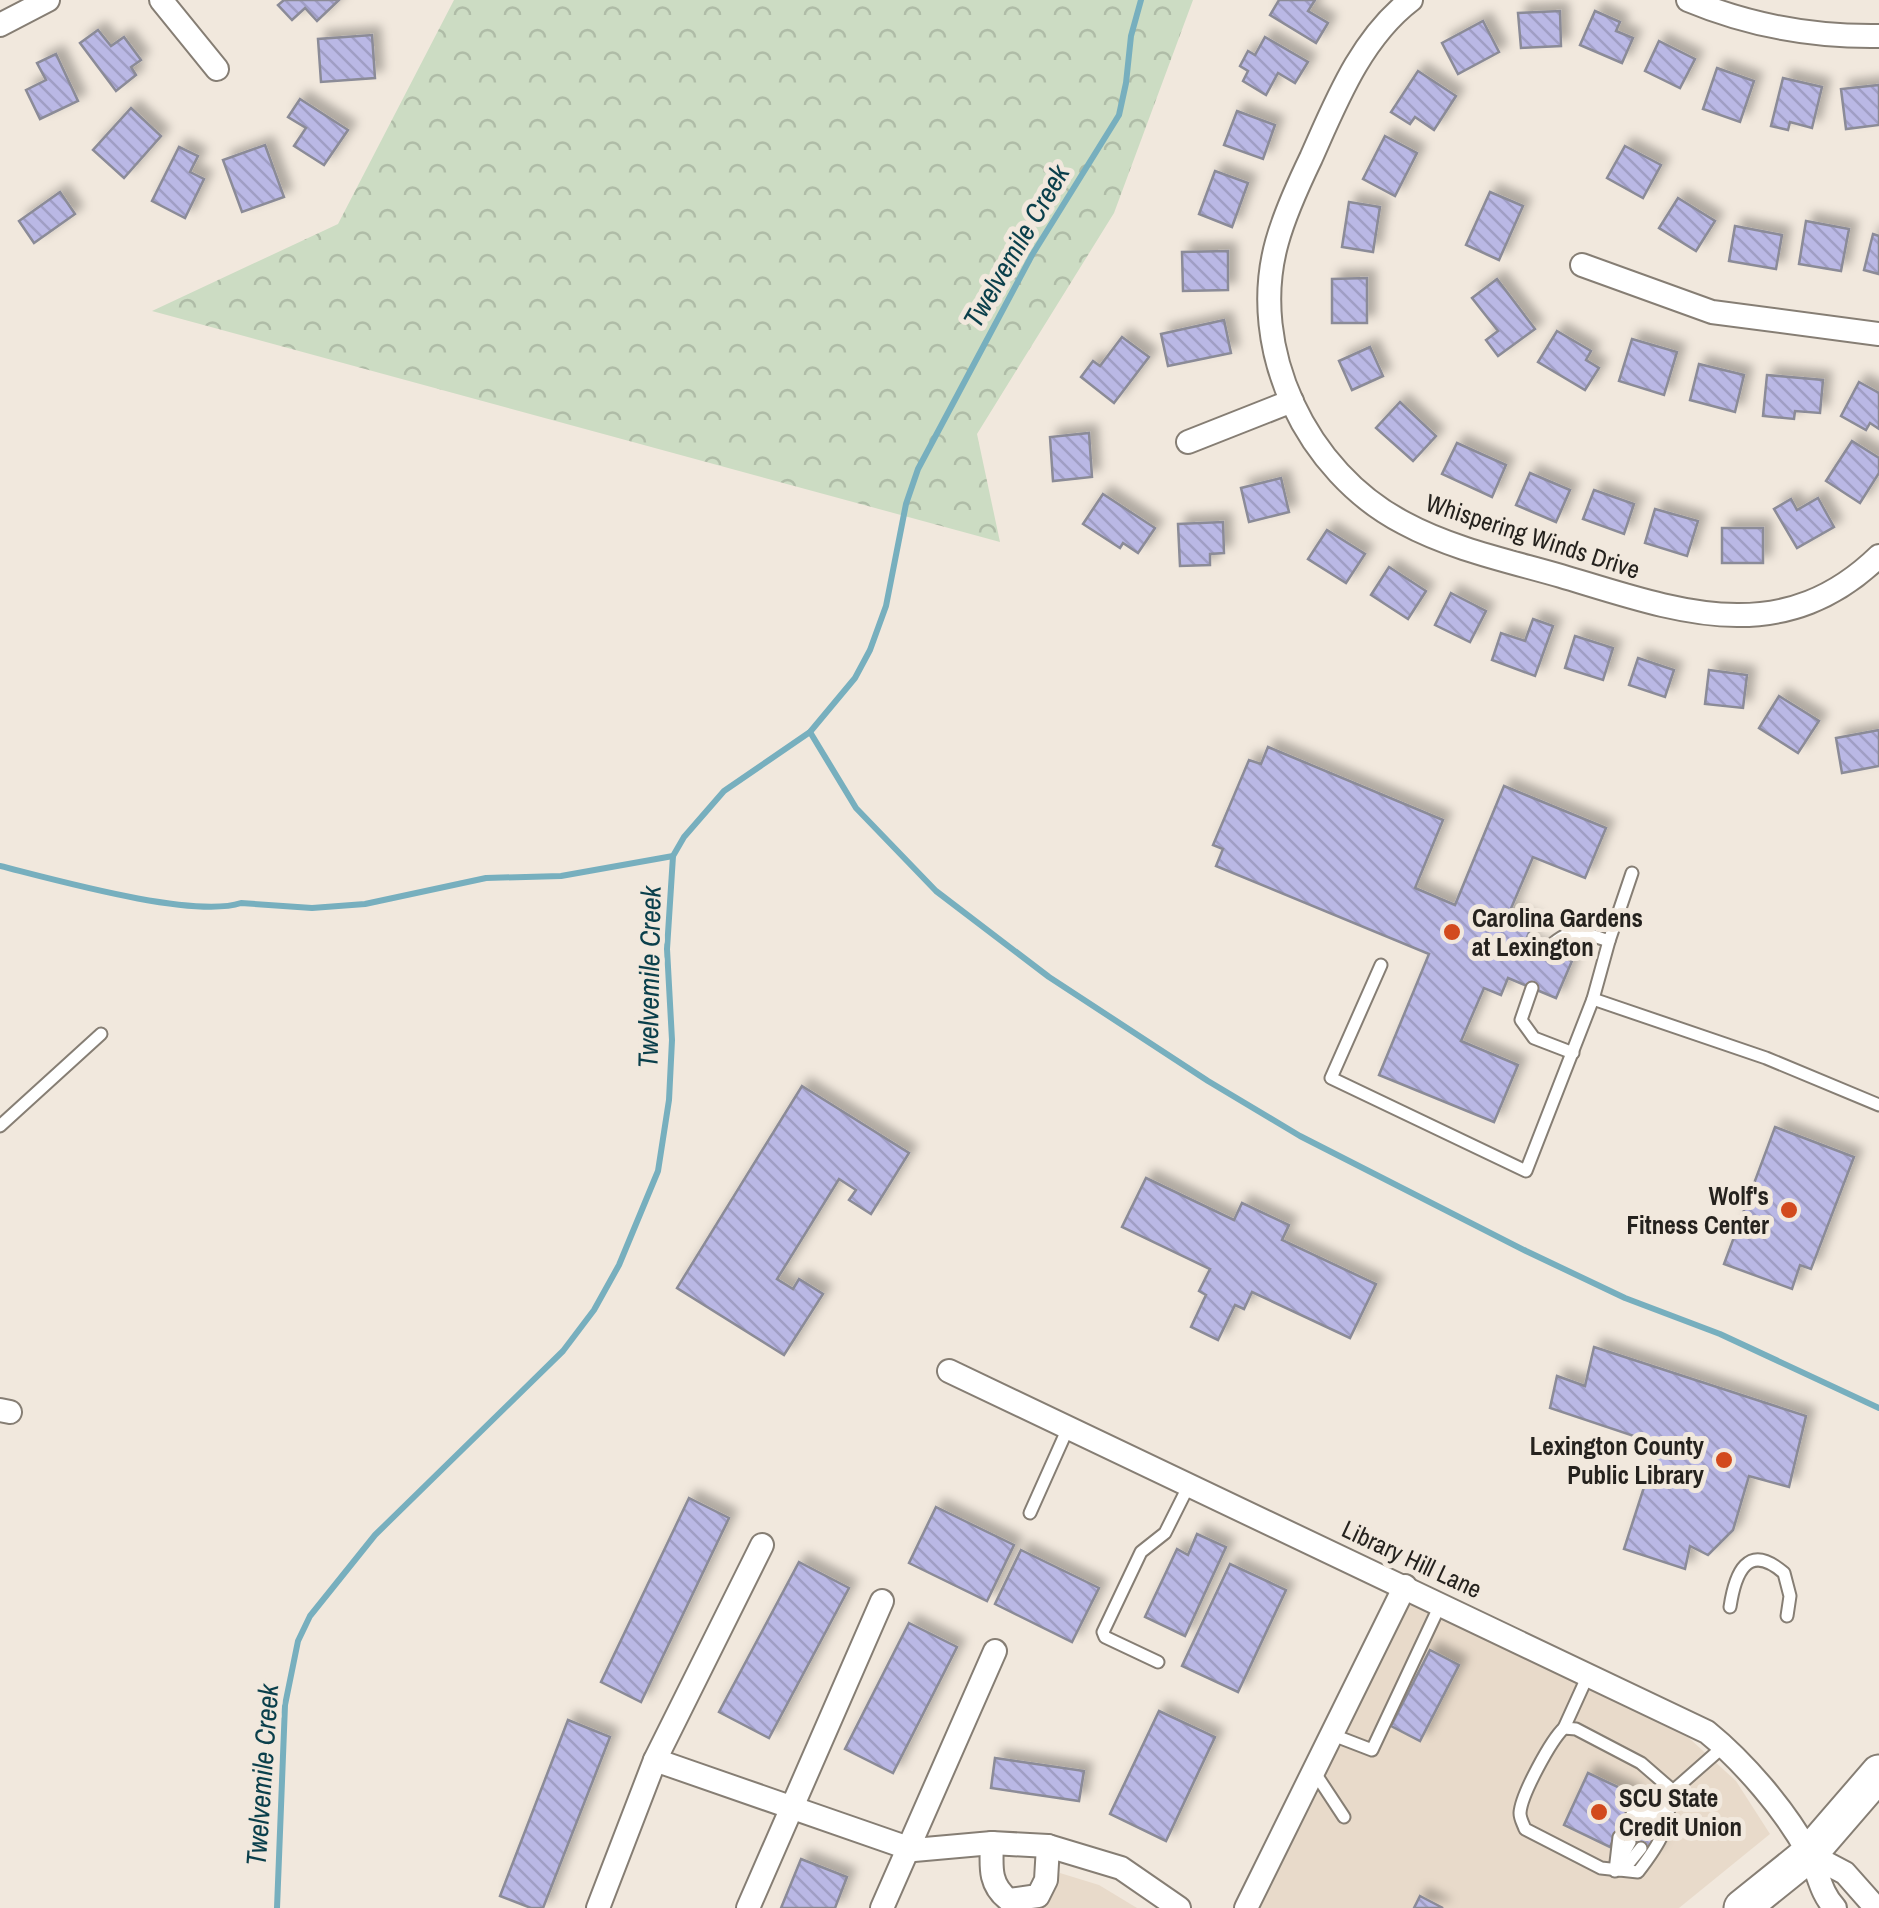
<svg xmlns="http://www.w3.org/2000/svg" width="1879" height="1908" font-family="'Archivo Narrow',sans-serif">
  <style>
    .built { fill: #e8daca }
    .forest { fill: url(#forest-crowns) }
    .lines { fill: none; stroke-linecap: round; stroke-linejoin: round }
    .stream { stroke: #77afbe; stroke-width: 6 }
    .building { fill: url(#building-back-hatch); stroke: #8b8b97; stroke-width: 2.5; filter: url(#shadow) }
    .service-casing { stroke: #867e74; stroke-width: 15 }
    .minor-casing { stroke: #867e74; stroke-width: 26 }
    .primary-casing { stroke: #867e74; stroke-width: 39 }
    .service { stroke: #fff; stroke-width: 11 }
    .minor { stroke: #fff; stroke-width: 22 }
    .primary { stroke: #fff; stroke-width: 35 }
    .poi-dot { fill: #d24a1d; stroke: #f1e8dd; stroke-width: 4 }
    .labels { text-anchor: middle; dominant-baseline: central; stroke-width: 10; stroke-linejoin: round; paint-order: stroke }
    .street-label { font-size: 25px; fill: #25221e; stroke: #f1e8dd }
    .poi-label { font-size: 25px; font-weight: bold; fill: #25221e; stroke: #f1e8dd; text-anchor: start }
    .water-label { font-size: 28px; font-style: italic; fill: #0a3f4b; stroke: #f1e8dd }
  </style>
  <defs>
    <pattern id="forest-crowns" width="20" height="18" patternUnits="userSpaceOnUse" patternTransform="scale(2.5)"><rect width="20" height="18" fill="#ccdcc3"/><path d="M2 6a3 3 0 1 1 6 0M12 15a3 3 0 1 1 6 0" fill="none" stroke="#afbca7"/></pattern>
    <pattern id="building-back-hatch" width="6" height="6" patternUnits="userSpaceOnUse" patternTransform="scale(2.5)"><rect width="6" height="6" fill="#bab8e5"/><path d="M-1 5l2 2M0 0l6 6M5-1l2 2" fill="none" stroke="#a09ec4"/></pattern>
    <filter id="shadow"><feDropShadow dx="8" dy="-8" stdDeviation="5" flood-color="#0004"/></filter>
  </defs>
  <rect width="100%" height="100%" fill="#f1e8dd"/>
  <g class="built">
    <path d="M1410,1600L1689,1738L1736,1781L1770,1834L1679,1908H1260Z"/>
    <path d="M1060,1873L1099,1885L1137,1908H1044Z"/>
  </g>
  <path class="forest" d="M454,0H1193L1114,213L977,434L1000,542L152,311L338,224Z"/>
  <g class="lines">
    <g class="stream">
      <path d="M810,732L856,808L936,891L1049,977L1208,1081L1300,1136L1526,1251L1625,1298L1720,1334L1879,1408"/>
      <path d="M0,866C52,879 193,919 241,903L312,908L365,904L486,878L561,876L673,856"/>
      <path d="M277,1908L285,1705L298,1641L310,1616L375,1535L563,1351L594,1310L619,1265L658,1171L669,1100L672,1040L667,949L673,856L684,837L724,791L810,732L855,678L870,650L886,606L906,504L918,469L1032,255L1119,115L1126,83L1131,36L1141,0"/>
    </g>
  </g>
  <g class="building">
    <path d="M284,0H339L317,21L305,8L292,20L278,5Z"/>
    <path d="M1279,0H1315L1308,11L1328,23L1316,43L1270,15Z"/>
    <path d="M1560,11L1561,46L1521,48L1518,13Z"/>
    <path d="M1595,11L1620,22L1616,31L1633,38L1622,63L1580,45Z"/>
    <path d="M1483,21L1499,52L1458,74L1442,43Z"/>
    <path d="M98,30L111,46L124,37L141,60L131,67L136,75L116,91L80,43Z"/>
    <path d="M372,35L375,78L321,82L318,39Z"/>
    <path d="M1265,37L1308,62L1295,83L1278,73L1266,95L1243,81L1248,71L1240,66L1248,51L1255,55Z"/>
    <path d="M1659,41L1695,59L1680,88L1645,71Z"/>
    <path d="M56,54L78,101L40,119L26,90L46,80L37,63Z"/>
    <path d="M1717,68L1754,81L1740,122L1703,109Z"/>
    <path d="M1418,71L1456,96L1434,130L1415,117L1410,124L1391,112Z"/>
    <path d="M1783,78L1822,87L1812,128L1790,122L1788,130L1771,126Z"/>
    <path d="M1879,85V125L1846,129L1841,89Z"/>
    <path d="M300,99L348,130L324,165L294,146L306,128L288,117Z"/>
    <path d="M131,108L161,136L124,178L93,150Z"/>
    <path d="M1237,111L1275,125L1263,159L1224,145Z"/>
    <path d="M1385,136L1417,153L1395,196L1363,179Z"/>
    <path d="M265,145L284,197L242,212L223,160Z"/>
    <path d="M1625,146L1661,165L1643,198L1607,178Z"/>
    <path d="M179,147L198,156L190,172L204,179L185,218L152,201Z"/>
    <path d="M1215,171L1248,183L1232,227L1199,214Z"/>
    <path d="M60,192L75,214L34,243L19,221Z"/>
    <path d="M1490,192L1523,206L1499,260L1466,245Z"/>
    <path d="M1678,198L1715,221L1696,251L1659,228Z"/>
    <path d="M1349,202L1380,207L1373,252L1342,247Z"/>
    <path d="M1806,221L1849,229L1841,271L1799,264Z"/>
    <path d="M1735,226L1782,235L1776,269L1729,261Z"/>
    <path d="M1873,234L1879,236V274L1864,270Z"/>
    <path d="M1228,251V290L1183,291L1182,252Z"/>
    <path d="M1367,278V323H1332V279Z"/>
    <path d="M1497,279L1535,329L1498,356L1486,340L1498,331L1472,298Z"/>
    <path d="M1224,320L1231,353L1168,366L1161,334Z"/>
    <path d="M1557,331L1591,351L1586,360L1599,368L1585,390L1538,362Z"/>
    <path d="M1122,337L1149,357L1114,403L1081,377L1093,361L1100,366Z"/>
    <path d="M1632,339L1677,352L1664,395L1619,381Z"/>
    <path d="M1370,347L1383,376L1352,390L1339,361Z"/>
    <path d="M1699,364L1744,375L1735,412L1690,400Z"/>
    <path d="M1767,375L1823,380L1820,413L1795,411L1794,419L1763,416Z"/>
    <path d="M1859,382L1879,393V429L1870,423L1866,430L1841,416Z"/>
    <path d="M1400,402L1436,436L1413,461L1376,428Z"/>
    <path d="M1089,433L1092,477L1053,481L1050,437Z"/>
    <path d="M1852,441L1879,458V473L1860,503L1826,481Z"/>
    <path d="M1457,443L1506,465L1492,497L1442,474Z"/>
    <path d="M1530,473L1570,490L1556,522L1516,505Z"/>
    <path d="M1281,478L1289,512L1249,522L1241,488Z"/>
    <path d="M1594,490L1634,504L1624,534L1583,519Z"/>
    <path d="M1103,494L1155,528L1138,553L1123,543L1120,548L1083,524Z"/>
    <path d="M1818,498L1834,527L1797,548L1774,509L1791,499L1797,510Z"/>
    <path d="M1655,509L1698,521L1687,556L1645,543Z"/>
    <path d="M1223,522L1224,553L1210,554V565L1180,566L1178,524Z"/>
    <rect x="1722" y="528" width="41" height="35"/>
    <path d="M1327,530L1365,554L1346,583L1308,559Z"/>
    <path d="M1389,567L1426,591L1408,619L1371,595Z"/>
    <path d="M1451,593L1486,611L1470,642L1435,625Z"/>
    <path d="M1533,619L1553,626L1535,676L1492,660L1501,633L1525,641Z"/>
    <path d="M1575,636L1613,648L1603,680L1565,668Z"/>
    <path d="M1638,658L1674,670L1665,697L1629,685Z"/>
    <path d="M1709,670L1747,675L1743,708L1705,704Z"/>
    <path d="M1779,696L1819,721L1798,753L1759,728Z"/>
    <path d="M1879,730V766L1842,773L1836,738Z"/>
    <path d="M1268,747L1443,820L1415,888L1455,905L1504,786L1606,828L1585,878L1533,857L1509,913L1533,923L1525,942L1572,961L1556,998L1508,978L1501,995L1484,988L1461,1041L1518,1065L1494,1122L1379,1075L1429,954L1216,866L1223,849L1213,845L1249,760L1261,764Z"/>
    <path d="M802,1086L909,1153L871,1214L849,1200L856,1190L839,1179L777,1279L793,1289L799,1279L823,1294L784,1355L677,1288Z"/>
    <path d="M1775,1127L1854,1157L1811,1269L1800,1265L1792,1289L1724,1264Z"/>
    <path d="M1146,1178L1234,1220L1242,1203L1289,1225L1282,1240L1376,1284L1350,1338L1252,1292L1244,1309L1235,1305L1218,1340L1191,1327L1206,1295L1199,1291L1210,1269L1122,1227Z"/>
    <path d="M1594,1347L1806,1416L1789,1487L1749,1476L1733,1530L1708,1555L1690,1546L1685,1569L1624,1549L1658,1444L1550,1408L1557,1376L1585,1386Z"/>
    <path d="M689,1498L729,1518L641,1702L601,1682Z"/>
    <path d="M936,1507L1014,1545L987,1601L909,1563Z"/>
    <path d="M1197,1534L1226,1547L1185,1636L1145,1617L1177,1549L1188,1555Z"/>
    <path d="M1021,1550L1099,1588L1072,1642L995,1604Z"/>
    <path d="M799,1562L849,1588L769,1738L719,1712Z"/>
    <path d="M1230,1564L1286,1590L1238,1692L1182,1666Z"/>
    <path d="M909,1623L957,1647L893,1773L845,1749Z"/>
    <path d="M1430,1650L1459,1665L1420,1741L1391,1726Z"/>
    <path d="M1159,1711L1215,1737L1166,1841L1110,1814Z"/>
    <path d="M568,1720L610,1737L543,1908H531L500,1896Z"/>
    <path d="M995,1758L1084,1771L1079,1801L991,1788Z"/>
    <path d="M1588,1773L1633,1794L1625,1811L1664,1828L1652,1853L1615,1836L1610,1847L1564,1825Z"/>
    <path d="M801,1859L847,1877L835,1908H781Z"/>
    <path d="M1420,1896L1443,1908H1414Z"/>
  </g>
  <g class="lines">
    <g class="service-casing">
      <g id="service">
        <path d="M1546,950C1570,926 1578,931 1609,941L1632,873"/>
        <path d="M1381,965L1331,1078L1526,1171L1593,999L1609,941"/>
        <path d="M1532,988L1521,1020L1534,1038L1573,1053"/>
        <path d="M1593,999L1766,1058L1879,1105"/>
        <path d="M0,1126L101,1034"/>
        <path d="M1030,1513L1068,1428"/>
        <path d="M1730,1607C1735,1574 1747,1541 1784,1573L1790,1596L1787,1616"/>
        <path d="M1158,1662L1105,1637L1103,1632L1141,1552L1165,1533L1189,1485"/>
        <path d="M1564,1728L1576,1729L1641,1763L1671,1789C1668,1830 1662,1841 1638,1872L1601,1868L1525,1829C1523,1823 1520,1819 1520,1813C1521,1795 1551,1740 1564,1728Z"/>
        <path d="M1564,1728L1589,1673"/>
        <path d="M1333,1735L1372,1750L1441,1603"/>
        <path d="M1315,1773L1344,1817"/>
        <path d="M1632,1814L1654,1799"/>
        <path d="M1642,1818L1724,1746"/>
        <path d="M1652,1823L1664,1802"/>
        <path d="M1619,1862L1630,1842"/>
        <path d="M1619,1870L1624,1869L1641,1848"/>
        <path d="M1615,1871L1619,1837"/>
      </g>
    </g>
    <g class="minor-casing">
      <g id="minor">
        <path d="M161,0L217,69"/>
        <path d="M1411,0C1361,38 1336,102 1311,158C1298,185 1285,213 1277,242C1247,349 1307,473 1404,523C1452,549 1509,561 1561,576C1675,610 1780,652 1879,556"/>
        <path d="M1688,0C1748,25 1814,37 1879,36"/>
        <path d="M0,25L48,0"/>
        <path d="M1582,265L1712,312L1879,334"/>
        <path d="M1188,442L1292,401"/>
        <path d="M949,1371L1707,1732C1744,1762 1785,1810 1808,1852C1819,1872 1819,1891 1835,1908"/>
        <path d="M0,1410L10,1412"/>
        <path d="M655,1760L762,1545"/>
        <path d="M992,1843C991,1867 989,1885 1009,1900L1038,1896L1046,1880L1048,1846"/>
        <path d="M1809,1854L1845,1873L1876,1908"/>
        <path d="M598,1908L655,1760L914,1850L992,1843L1048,1846L1121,1868L1179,1908"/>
        <path d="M748,1908L882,1601"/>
        <path d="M882,1908L995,1651"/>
        <path d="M1246,1908L1405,1586"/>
      </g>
    </g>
    <g class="primary-casing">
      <path id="primary" d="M1742,1908L1809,1854L1879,1773"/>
    </g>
    <use href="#service" class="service"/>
    <use href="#minor" class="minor"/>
    <use href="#primary" class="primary"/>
  </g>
  <g class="poi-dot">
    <circle cx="1452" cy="932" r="10"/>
    <circle cx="1789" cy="1210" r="10"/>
    <circle cx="1724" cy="1460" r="10"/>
    <circle cx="1599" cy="1812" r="10"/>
  </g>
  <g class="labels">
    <g class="street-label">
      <text transform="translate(1533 536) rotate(18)">Whispering Winds Drive</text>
      <text transform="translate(1412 1559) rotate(25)">Library Hill Lane</text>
    </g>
    <g class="poi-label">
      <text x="1472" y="918">Carolina Gardens<tspan x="1472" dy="29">at Lexington</tspan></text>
      <text x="1769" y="1196" text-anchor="end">Wolf's<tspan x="1769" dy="29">Fitness Center</tspan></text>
      <text x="1704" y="1446" text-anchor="end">Lexington County<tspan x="1704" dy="29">Public Library</tspan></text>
      <text x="1619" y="1798">SCU State<tspan x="1619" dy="29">Credit Union</tspan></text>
    </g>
    <g class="water-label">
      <text transform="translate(1016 246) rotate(-60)">Twelvemile Creek</text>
      <text transform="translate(649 977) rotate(-89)">Twelvemile Creek</text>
      <text transform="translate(262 1775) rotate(-86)">Twelvemile Creek</text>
    </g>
  </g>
</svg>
